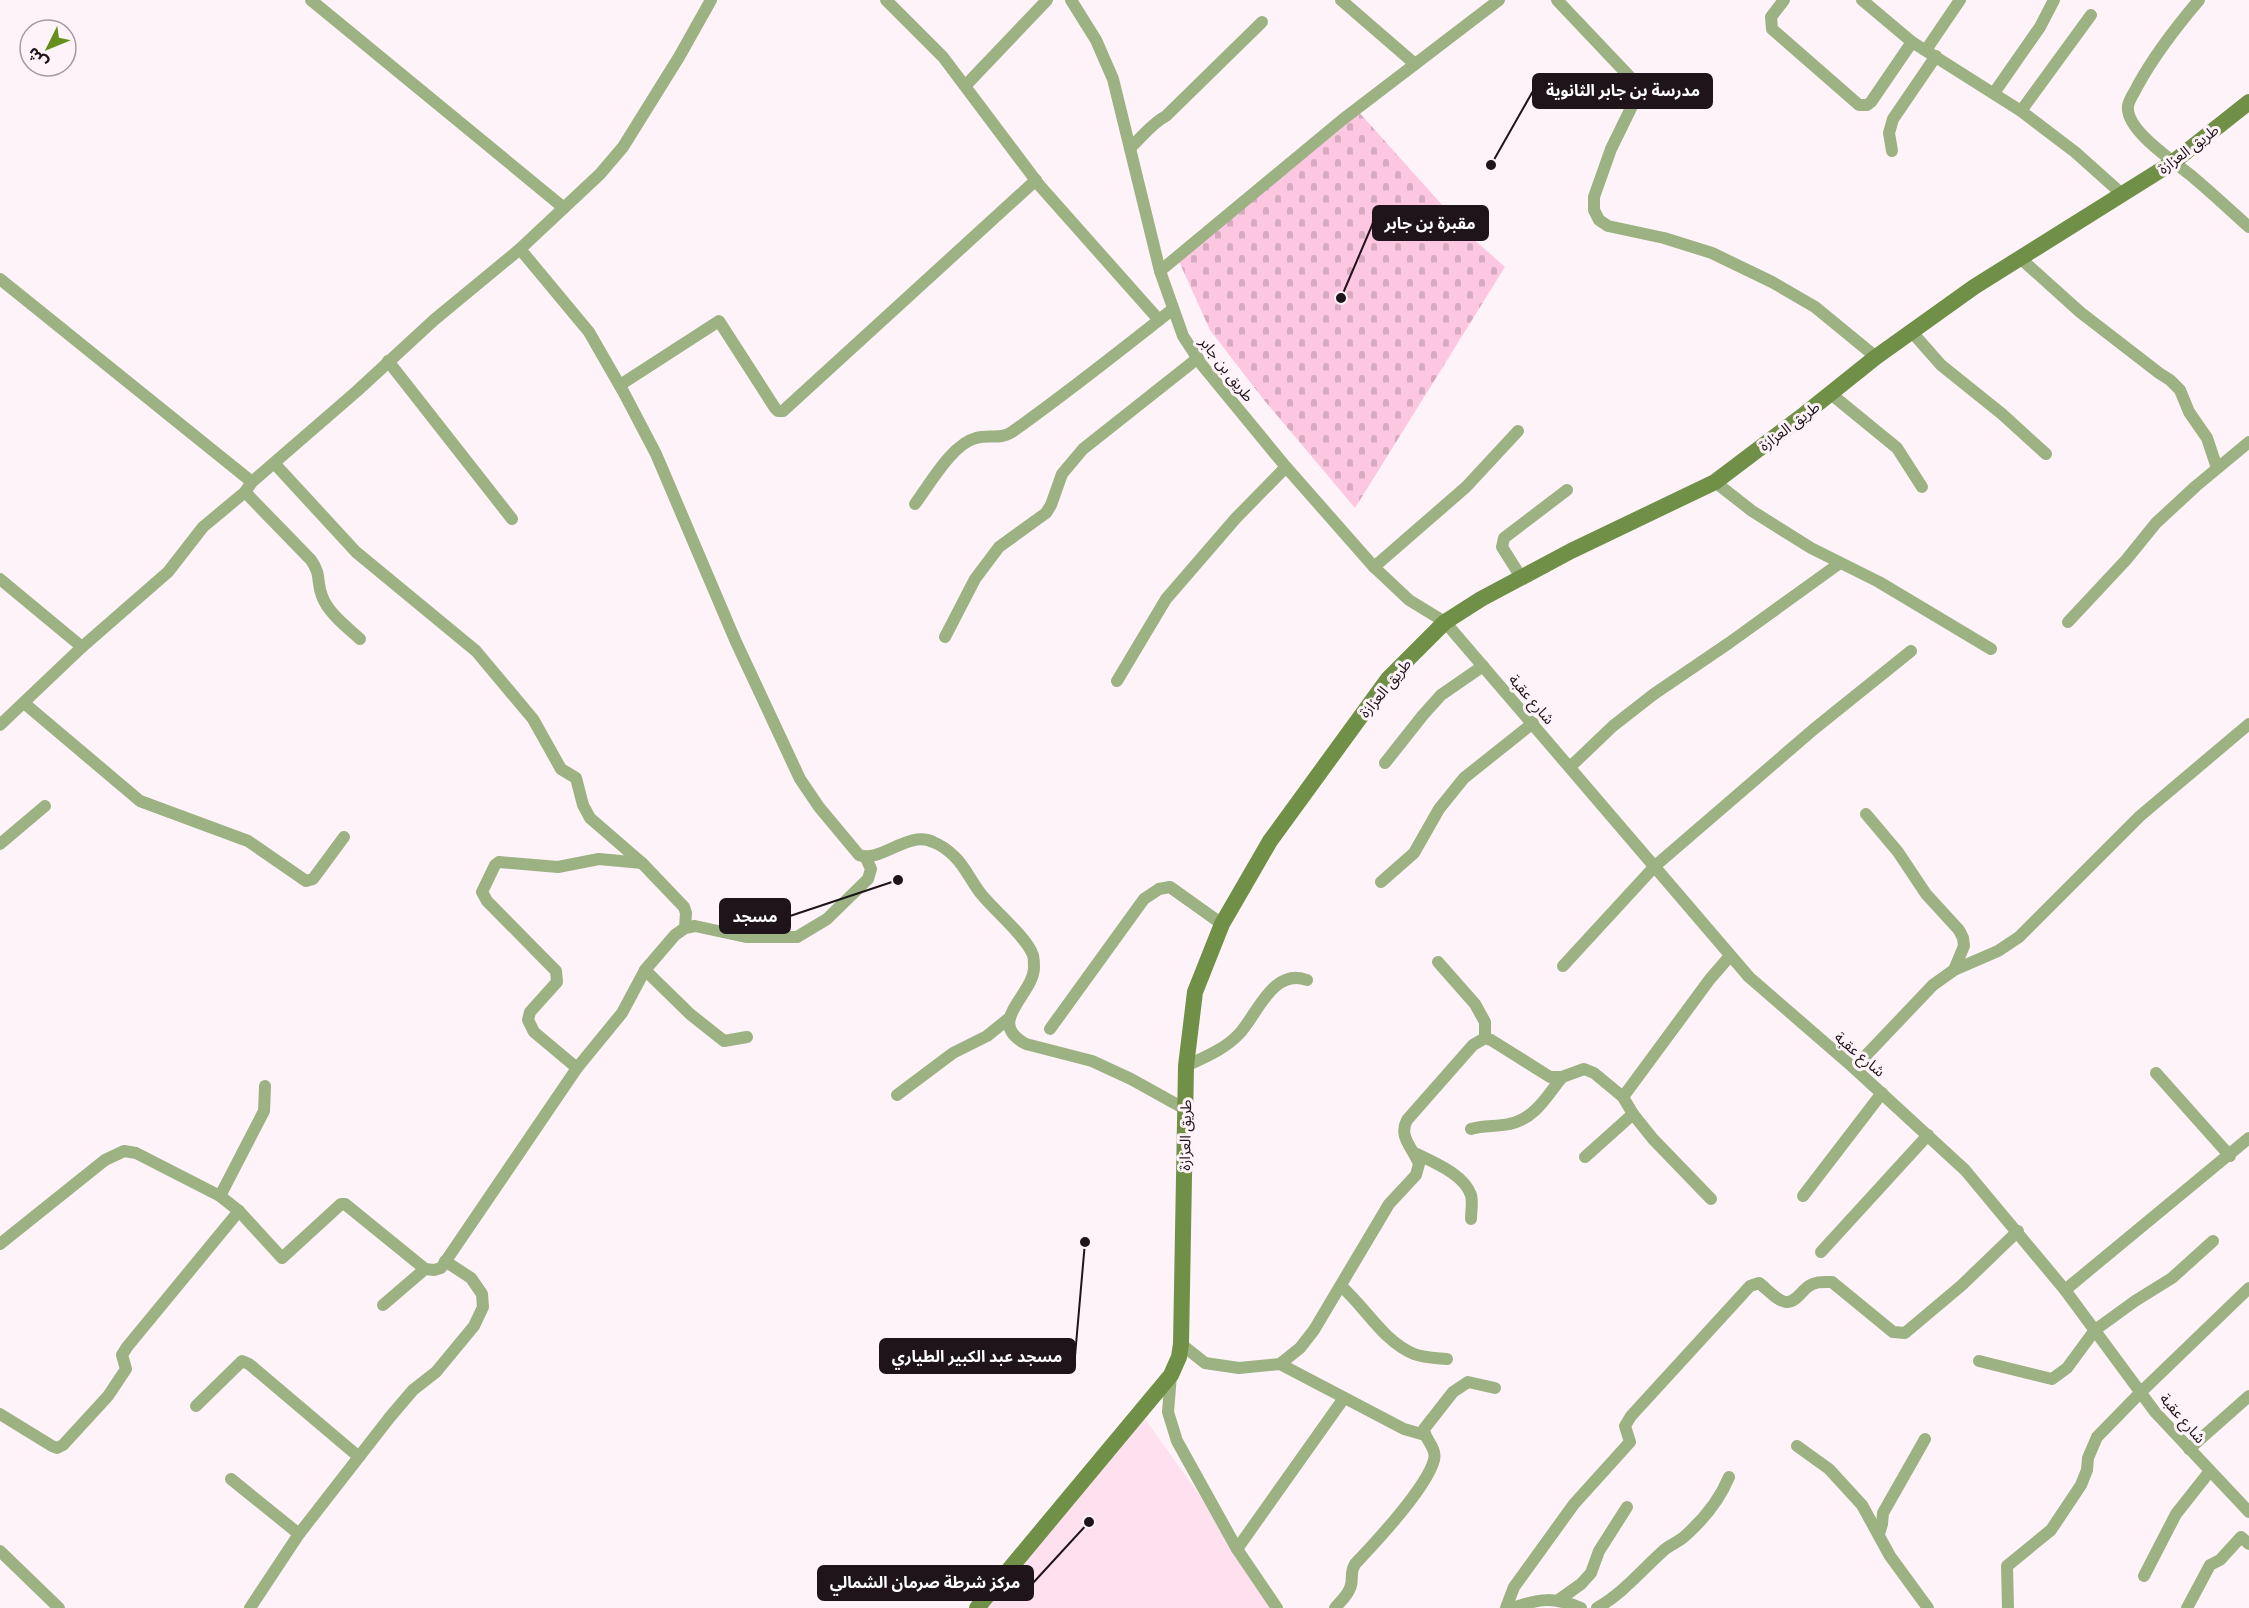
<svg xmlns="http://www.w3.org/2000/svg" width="2249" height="1608" font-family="'IBM Plex Sans','Noto Sans Arabic',sans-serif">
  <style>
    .built { fill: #fee0ee }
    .cemetery { fill: url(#cemetery-stones) }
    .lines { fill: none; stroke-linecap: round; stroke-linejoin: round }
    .street { stroke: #9cb283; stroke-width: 12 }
    .secondary { stroke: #719047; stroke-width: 16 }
    .labels { text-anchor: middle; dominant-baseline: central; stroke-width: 6; stroke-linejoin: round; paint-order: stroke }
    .street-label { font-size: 15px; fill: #1e1419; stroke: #fef3f8 }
    .leader { fill: none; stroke: #1e1419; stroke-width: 2 }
    .callout-dot { fill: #1e1419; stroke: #fef3f8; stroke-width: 2 }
    .callout { fill: #1e1419; stroke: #1e1419; stroke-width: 2 }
    .callout-label { font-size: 16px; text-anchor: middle; font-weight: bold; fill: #fff }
  </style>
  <defs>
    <pattern id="cemetery-stones" width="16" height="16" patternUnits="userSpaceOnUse" patternTransform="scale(1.5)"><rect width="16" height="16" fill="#fdc7e1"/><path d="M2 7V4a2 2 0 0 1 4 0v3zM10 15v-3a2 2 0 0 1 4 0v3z" fill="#d8aac0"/></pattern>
  </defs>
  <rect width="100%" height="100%" fill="#fef3f8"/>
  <path class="built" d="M1140,1412L1280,1608H977Z"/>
  <path class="cemetery" d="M1356,109L1470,236L1505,267L1355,508L1264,400L1210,330L1177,257Z"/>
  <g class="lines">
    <g class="street">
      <path d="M311,0L564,208"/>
      <path d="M886,0L943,57L1040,186L1159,320"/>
      <path d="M1071,0L1096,40L1113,79L1160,271L1183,336L1202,365L1286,467L1374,567L1409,600L1445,622L1749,977L1854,1068L1965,1170L2065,1290L2155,1412L2249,1512"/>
      <path d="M1341,0L1415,64"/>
      <path d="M1557,0L1629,76L1634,91L1633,104L1611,149L1594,197V210L1599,220L1608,226L1664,238L1712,253L1772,282L1815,307L1876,357"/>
      <path d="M1784,0L1771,17L1772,29L1859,105H1867L1871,102L1912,42"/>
      <path d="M1862,0L1912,42L2021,111L2075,152L2122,194"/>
      <path d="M2199,0C2176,27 2155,54 2138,85C2135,92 2129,99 2128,106C2125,131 2178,164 2194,178C2213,194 2231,211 2249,227"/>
      <path d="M1926,50L1960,0"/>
      <path d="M966,85L1047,0"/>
      <path d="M1994,93L2040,27L2054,0"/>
      <path d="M2021,111L2091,15"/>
      <path d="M1130,148C1142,137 1152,123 1166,116L1262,22"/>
      <path d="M1892,151L1889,133L1893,119L1936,56"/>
      <path d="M520,249L589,332L624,393L656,454L736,642L800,779L819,807L859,855C881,863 908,830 933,842C941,845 950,852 955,857C966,868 972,883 982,895C994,910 1026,937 1032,953C1034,956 1034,963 1034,967C1034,995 984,1022 1026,1044L1092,1061L1131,1079L1185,1109"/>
      <path d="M2020,258L2080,312L2159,373L2170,380L2180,390L2189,412L2207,438L2217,468"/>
      <path d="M1160,271L1342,120L1499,0"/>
      <path d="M0,279L252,482"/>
      <path d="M1911,331L1941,365L2002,414L2046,454"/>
      <path d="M388,361L512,519"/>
      <path d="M620,385L719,321L775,408L778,411H783L1036,180"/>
      <path d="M1831,394L1897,448L1922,487"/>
      <path d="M274,463L356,552L476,651L533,719L561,769L576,778L583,805L590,818L642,863L684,907L686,913L685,928"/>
      <path d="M1715,482L1752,511L1811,548L1879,582L1991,649"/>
      <path d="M245,492L311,560C322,576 316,581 322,596C328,613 347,627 360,639"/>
      <path d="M915,504C930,484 952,444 976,438C989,434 1000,440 1012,432C1067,393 1120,351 1173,309"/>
      <path d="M1374,567L1466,487L1518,431"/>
      <path d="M1521,577L1502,547L1504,538L1567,490"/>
      <path d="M0,579L82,647"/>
      <path d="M2068,622L2126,560L2156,523L2196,486L2249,442"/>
      <path d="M945,637L975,579L999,547L1046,513L1051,505L1062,474L1083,449L1198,358"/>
      <path d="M1117,681L1166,599L1236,518L1286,467"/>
      <path d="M24,703L140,801L248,841L306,881L313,879L344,837"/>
      <path d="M0,725L82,647L168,572L203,527L245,492L252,482L357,391L434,320L520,249L600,174L623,147L679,57L711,0"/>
      <path d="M1385,763L1423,715L1441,695L1483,666"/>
      <path d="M1570,767L1613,726L1654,694L1729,643L1840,563"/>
      <path d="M1866,814L1898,852L1926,894L1959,930L1963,938L1964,946L1954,970"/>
      <path d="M0,844L45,806"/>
      <path d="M1381,882L1414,853L1439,809L1464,778L1533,723"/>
      <path d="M1438,962L1475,1004L1485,1022V1038"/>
      <path d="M1563,966L1655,866L1814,729L1911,651"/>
      <path d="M645,970L690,1014L724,1041L747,1037"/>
      <path d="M1050,1029L1144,899L1159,889L1170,887L1222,924"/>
      <path d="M1186,1066C1205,1057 1225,1049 1239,1034C1257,1015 1273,967 1307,980"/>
      <path d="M577,1068L534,1032L528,1020L530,1012L557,982L556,971L487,901L482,892L495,865L499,862L558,867L599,859L642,863"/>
      <path d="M1854,1068L1933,985L1954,970L1998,951L2019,937L2140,816L2249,724"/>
      <path d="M2156,1073L2230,1156"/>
      <path d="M897,1095L953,1053L987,1036L1008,1019"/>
      <path d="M1623,1097L1710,979L1730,956"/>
      <path d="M1471,1129C1484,1125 1496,1127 1509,1124C1535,1119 1547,1096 1562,1077"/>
      <path d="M1415,1153C1433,1162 1464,1174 1471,1195C1473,1202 1471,1212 1471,1219"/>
      <path d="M1585,1157L1633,1114"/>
      <path d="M220,1196L264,1111L265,1086"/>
      <path d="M1803,1196L1882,1093"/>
      <path d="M0,1244L105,1160L124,1151L136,1153L220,1196L239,1211L282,1258L341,1204H345L425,1269L434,1270L441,1268L577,1068L622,1013L645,970L675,935L685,928L695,926L746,937H797L827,919L868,879L871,869L866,858"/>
      <path d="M1821,1252L1928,1135"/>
      <path d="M1341,1286C1366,1308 1383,1341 1414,1354C1424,1358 1437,1358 1447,1359"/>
      <path d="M2065,1290L2249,1138"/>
      <path d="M383,1305L425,1269"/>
      <path d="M1181,1344L1205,1363L1239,1368L1280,1364L1300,1348L1314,1330L1389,1204L1416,1175L1419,1164C1413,1148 1398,1137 1407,1120L1473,1045L1485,1038L1491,1040L1550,1077H1562L1584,1069L1594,1073L1623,1097L1633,1114L1653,1139L1711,1199"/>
      <path d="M1979,1361L2052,1379L2067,1368L2095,1330L2135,1301L2172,1278L2213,1241"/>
      <path d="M1280,1364L1404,1429L1425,1435"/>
      <path d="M1171,1375L1168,1412L1177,1441L1237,1549L1277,1608"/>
      <path d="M196,1406L242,1361L249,1364L359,1457"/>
      <path d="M0,1414L52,1446L57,1448L63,1445L108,1396L126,1369L122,1355L127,1347L239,1211"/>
      <path d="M1797,1446L1829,1469L1862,1505L1890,1556L1928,1608"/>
      <path d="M2189,1449L2249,1396"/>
      <path d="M231,1479L299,1534"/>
      <path d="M1879,1534L1882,1524L1883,1513L1925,1439"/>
      <path d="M1237,1549L1344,1398"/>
      <path d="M0,1551L59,1608"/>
      <path d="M2144,1576L2176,1514L2210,1471"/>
      <path d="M1560,1599L1581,1584L1591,1573L1599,1551L1627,1507"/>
      <path d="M250,1608L299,1534L390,1417L413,1390L436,1372L474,1326L483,1307L482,1294L471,1278L445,1261"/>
      <path d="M1335,1608C1340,1602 1348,1595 1350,1588C1354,1580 1349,1574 1355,1564C1375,1543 1427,1487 1434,1460C1437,1447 1425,1441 1424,1429L1453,1392L1468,1382L1495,1388"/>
      <path d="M1506,1608L1514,1587L1574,1504L1630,1442L1625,1426L1631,1416L1750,1286L1759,1283C1766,1288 1777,1301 1786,1302C1796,1303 1802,1290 1809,1286C1816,1281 1823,1282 1832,1282L1893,1332L1905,1333L1962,1285L2018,1231"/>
      <path d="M1513,1608C1540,1598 1554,1597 1581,1608"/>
      <path d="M1597,1608C1622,1594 1641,1571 1663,1551C1669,1545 1679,1542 1685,1536C1703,1520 1720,1499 1729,1477"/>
      <path d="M2008,1608L2007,1566L2051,1530L2081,1485L2087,1470L2088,1458L2097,1437L2142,1391L2249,1288"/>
      <path d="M2187,1608L2210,1565L2220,1560L2241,1537L2249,1544"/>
    </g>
    <path class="secondary" d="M977,1608L1171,1375L1179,1357L1181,1344L1186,1066L1195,992L1222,924L1270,841L1388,679L1445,622L1481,599L1571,551L1715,482L1801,417L1876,357L1974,287L2172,163L2249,102"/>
  </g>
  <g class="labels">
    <g class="street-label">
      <text transform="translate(2188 149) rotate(-37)">طريق العزازة</text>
      <text transform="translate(1227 369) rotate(52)">طريق بن جابر</text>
      <text transform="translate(1789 426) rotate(-37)">طريق العزازة</text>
      <text transform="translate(1385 688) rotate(-50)">طريق العزازة</text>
      <text transform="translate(1532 699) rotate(49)">شارع عقبة</text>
      <text transform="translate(1860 1054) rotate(40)">شارع عقبة</text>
      <text transform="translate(1185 1135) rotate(-89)">طريق العزازة</text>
      <text transform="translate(2183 1418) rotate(49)">شارع عقبة</text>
    </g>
  </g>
  <path class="leader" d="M1491 165L1533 91M1341 298L1373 223M898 880L790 916M1085 1242L1075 1356M1089 1522L1033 1583"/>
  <g class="callout-dot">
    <circle cx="1491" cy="165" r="6"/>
    <circle cx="1341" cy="298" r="6"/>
    <circle cx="898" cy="880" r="6"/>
    <circle cx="1085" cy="1242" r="6"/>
    <circle cx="1089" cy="1522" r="6"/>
  </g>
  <g class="callout">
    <rect x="1533" y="74" width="179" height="34" rx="6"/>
    <rect x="1373" y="206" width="115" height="34" rx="6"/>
    <rect x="720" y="899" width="70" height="34" rx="6"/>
    <rect x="880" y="1339" width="195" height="34" rx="6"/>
    <rect x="818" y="1566" width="215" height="34" rx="6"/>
  </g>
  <g class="callout-label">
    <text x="1623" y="96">مدرسة بن جابر الثانوية</text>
    <text x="1430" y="229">مقبرة بن جابر</text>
    <text x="755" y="922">مسجد</text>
    <text x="977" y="1362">مسجد عبد الكبير الطياري</text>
    <text x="925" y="1588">مركز شرطة صرمان الشمالي</text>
  </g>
  <g transform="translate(48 48) rotate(227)"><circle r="28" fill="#fef3f8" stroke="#a49a9f" stroke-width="1.5"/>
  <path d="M0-4.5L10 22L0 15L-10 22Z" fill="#668f1e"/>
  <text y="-9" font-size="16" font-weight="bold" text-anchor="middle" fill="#1e1419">ش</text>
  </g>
</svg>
